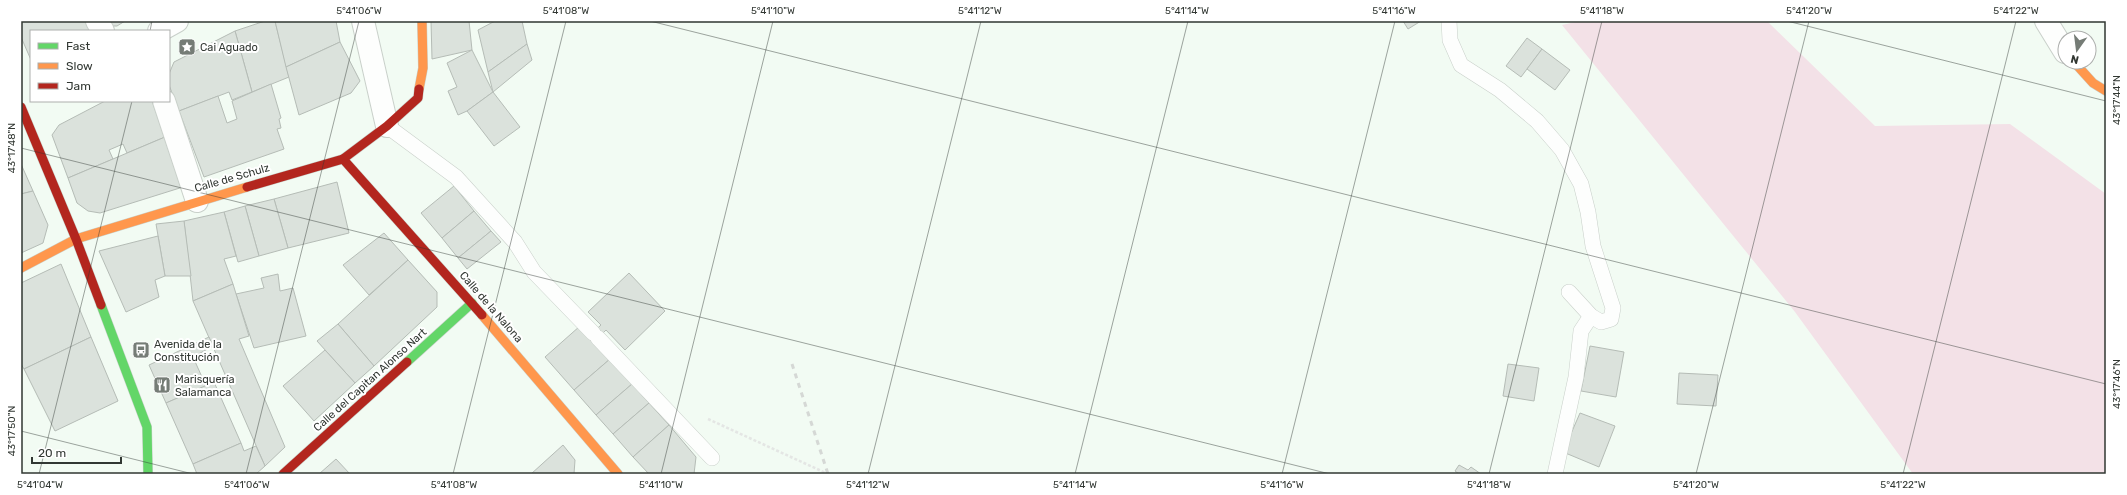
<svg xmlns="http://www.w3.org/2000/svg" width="2127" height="495" font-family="Rubik,sans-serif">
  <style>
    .green { fill: #f3e1e7 }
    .building { fill: #dbe2dc; stroke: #b5bcb6 }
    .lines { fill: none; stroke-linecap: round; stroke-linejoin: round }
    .lane-casing { stroke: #c9d0ca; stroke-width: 16 }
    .street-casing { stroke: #c9d0ca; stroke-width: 24 }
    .fast-casing { stroke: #c9d0ca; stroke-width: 10 }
    .slow-casing { stroke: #c9d0ca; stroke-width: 10 }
    .jam-casing { stroke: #c9d0ca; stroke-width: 10 }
    .path { stroke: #e4e6e4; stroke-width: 2.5; stroke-dasharray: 3 2; stroke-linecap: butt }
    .lane { stroke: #fdfefd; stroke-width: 15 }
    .street { stroke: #fdfefd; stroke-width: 22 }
    .fast { stroke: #63d668; stroke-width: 9 }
    .slow { stroke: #ff974d; stroke-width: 9 }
    .jam { stroke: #b3261e; stroke-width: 9 }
    .rail { stroke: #d5d8d5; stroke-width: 3; stroke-dasharray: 5 5; stroke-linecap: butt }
    .ticks { fill: none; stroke: #313732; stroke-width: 1; stroke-opacity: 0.45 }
    .labels { text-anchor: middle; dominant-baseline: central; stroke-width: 4; stroke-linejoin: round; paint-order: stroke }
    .poi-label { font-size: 11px; fill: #313732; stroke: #fff; text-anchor: start }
    .street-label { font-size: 11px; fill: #313732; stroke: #fff }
    .neatline { fill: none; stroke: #313732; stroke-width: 1.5 }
    .ticks-label { font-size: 10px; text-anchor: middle; fill: #313732 }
  </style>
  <rect width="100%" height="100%" fill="#f2fbf3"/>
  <path class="green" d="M1580,21H1767L1875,126L2010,124L2106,194V474H1913L1795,312L1562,25Z"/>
  <g class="building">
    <path d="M21,21H89L96,31H31V60L21,37Z"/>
    <path d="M107,21H125L117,26H110Z"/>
    <path d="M265,21H275L289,77L252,92L235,31Z"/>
    <path d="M275,21H336L340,42L286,67Z"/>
    <path d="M431,21H469L472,50L432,59Z"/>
    <path d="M495,21H522L527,44L488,72L478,30Z"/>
    <path d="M1403,21H1421L1408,29Z"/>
    <path d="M235,31L252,92L232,100L229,92L179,111L169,85V74L174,62Z"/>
    <path d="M1527,38L1542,49L1521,77L1506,66Z"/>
    <path d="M340,42L360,81L351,93L299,115L286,67Z"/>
    <path d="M527,44L532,60L493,92L488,72Z"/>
    <path d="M1542,49L1570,70L1555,90L1527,69Z"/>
    <path d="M472,50L493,92L467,111L458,115L448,91L457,87L447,63Z"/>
    <path d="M271,84L281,118L279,119L281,128L277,129L284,149L204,177L179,111L218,96L227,123L237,119L232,101Z"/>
    <path d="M493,92L520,127L494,146L467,111Z"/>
    <path d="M105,101H152L165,137L127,153L123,144L109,150L113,159L68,178L52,135L59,125Z"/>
    <path d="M165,137L183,187L100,213L88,211L77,203L68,178Z"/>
    <path d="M21,164L33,191L21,194Z"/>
    <path d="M337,182L349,233L288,248L274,199Z"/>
    <path d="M454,186L474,211L442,238L421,213Z"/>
    <path d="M33,191L48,225L43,243L21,253V194Z"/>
    <path d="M274,199L288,248L259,256L245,206Z"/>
    <path d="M245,206L259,256L238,262L224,212Z"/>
    <path d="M474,211L491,231L458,258L442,238Z"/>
    <path d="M224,212L236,256L224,259L233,284L193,301L184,221Z"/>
    <path d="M184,221L191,276H165L156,224Z"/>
    <path d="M491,231L501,242L467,269L458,258Z"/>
    <path d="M384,233L408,260L369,295L343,265Z"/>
    <path d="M158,236L165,276L155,280L159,297L126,312L99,251Z"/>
    <path d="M408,260L437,292V307L374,366L338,324Z"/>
    <path d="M61,264L91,337L24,369L21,364V283Z"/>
    <path d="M629,273L665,311L625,350L606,330L598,338L589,336L601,325L588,312Z"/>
    <path d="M278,274L280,291L293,288L306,336L254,348L236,294L264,288L261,278Z"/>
    <path d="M233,284L249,336L239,339L285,447L265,466L193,301Z"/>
    <path d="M338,324L374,366L355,383L317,341Z"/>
    <path d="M580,326L610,359L574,390L545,357Z"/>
    <path d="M91,337L118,401L55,431L24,369Z"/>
    <path d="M209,337L213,346L193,357L206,386L166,403L149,365Z"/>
    <path d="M1590,346L1624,352L1616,397L1581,391Z"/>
    <path d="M325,350L355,383L314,421L283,386Z"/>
    <path d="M610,359L632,384L596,415L574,390Z"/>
    <path d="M1508,364L1539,368L1534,401L1503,396Z"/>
    <path d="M1679,373L1718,375L1716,406L1677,404Z"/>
    <path d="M214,382L241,443L193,464L166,403Z"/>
    <path d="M632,384L649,403L613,434L596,415Z"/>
    <path d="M649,403L669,425L633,457L613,434Z"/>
    <path d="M1580,413L1615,426L1599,467L1563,452Z"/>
    <path d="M669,425L696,457L694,474H649L633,457Z"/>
    <path d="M241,443L244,451L256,446L265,466L256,474H197L193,464Z"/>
    <path d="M563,445L575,460L574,474H531Z"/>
    <path d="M336,459L350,474H319Z"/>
    <path d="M1459,465L1468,470L1471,467L1481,474H1459L1455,471Z"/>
  </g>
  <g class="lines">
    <g class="lane-casing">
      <g id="lane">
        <path d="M1449,21L1450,40L1461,65L1500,90L1537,121L1562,150L1581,184L1588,212L1593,246L1613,308L1611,319L1601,322L1591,316L1569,292"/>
        <path d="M387,126L456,177L515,242L534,272L593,333"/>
        <path d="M598,338L712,458"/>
        <path d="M1555,474L1576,377L1581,331L1591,316"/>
      </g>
    </g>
    <g class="street-casing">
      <g id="street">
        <path d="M97,21L103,31"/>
        <path d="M363,21L387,126"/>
        <path d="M2046,21L2065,52"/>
        <path d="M159,31L177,21"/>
        <path d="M164,101L197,201"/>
      </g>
    </g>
    <g class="fast-casing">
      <g id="fast">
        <path d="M101,305L147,427L148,474"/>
        <path d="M407,362L472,303"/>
      </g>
    </g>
    <g class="slow-casing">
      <g id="slow">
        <path d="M2074,62L2093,83L2106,91"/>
        <path d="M419,89L423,68L422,21"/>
        <path d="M21,268L76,239L247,187"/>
        <path d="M482,315L618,474"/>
      </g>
    </g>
    <g class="jam-casing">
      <g id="jam">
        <path d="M21,107L76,239L101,305"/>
        <path d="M343,159L482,315"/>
        <path d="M247,187L343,159L387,126L418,98L419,89"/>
        <path d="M283,474L407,362"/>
      </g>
    </g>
    <path class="path" d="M708,419L828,474"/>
    <use href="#lane" class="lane"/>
    <use href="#street" class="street"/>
    <use href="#fast" class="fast"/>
    <use href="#slow" class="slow"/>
    <use href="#jam" class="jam"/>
    <path class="rail" d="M792,364L828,474"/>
  </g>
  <path class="ticks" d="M650,21L2106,384M1787,21L2106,101M150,31L152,21M21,148L1330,474M21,431L193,474M39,474L132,101M246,474L359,21M453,474L566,21M661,474L773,21M868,474L981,21M1075,474L1188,21M1282,474L1395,21M1489,474L1602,21M1696,474L1809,21M1903,474L2016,21"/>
  <defs>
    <g id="sight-square" transform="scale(0.9)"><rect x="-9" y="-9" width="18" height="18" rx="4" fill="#757c76" stroke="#fff"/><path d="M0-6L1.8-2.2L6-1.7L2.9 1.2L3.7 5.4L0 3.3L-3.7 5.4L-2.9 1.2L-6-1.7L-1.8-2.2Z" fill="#fff"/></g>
    <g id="bus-square" transform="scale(0.9)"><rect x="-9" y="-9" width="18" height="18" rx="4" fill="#757c76" stroke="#fff"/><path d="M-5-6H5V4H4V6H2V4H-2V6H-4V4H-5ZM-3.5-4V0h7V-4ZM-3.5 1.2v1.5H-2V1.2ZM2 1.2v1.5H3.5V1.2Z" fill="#fff"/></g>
    <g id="restaurant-square" transform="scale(0.9)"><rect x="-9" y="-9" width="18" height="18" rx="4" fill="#757c76" stroke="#fff"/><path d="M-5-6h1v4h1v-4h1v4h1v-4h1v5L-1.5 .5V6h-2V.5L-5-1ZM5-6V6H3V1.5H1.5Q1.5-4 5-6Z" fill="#fff"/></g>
  </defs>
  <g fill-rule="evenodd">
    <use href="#sight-square" x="187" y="47"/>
    <use href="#bus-square" x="141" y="350"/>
    <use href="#restaurant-square" x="162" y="385"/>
  </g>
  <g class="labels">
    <g class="poi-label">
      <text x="200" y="47">Cai Aguado</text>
      <text x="154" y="344">Avenida de la<tspan x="154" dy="13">Constitución</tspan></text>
      <text x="175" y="379">Marisquería<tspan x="175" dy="13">Salamanca</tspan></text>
    </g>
    <g class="street-label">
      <text transform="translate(232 178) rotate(-16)">Calle de Schulz</text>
      <text transform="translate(491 307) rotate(49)">Calle de la Nalona</text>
      <text transform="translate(370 380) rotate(-42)">Calle del Capitan Alonso Nart</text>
    </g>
  </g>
  <rect width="2127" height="495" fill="none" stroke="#ffffff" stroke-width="44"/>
  <rect x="30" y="30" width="140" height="72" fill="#ffffff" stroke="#adafad"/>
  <rect x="38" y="43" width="20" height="6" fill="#63d668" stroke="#adafad"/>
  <text x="66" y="50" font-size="12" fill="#313732">Fast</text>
  <rect x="38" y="63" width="20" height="6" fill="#ff974d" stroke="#adafad"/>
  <text x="66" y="70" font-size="12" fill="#313732">Slow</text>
  <rect x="38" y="83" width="20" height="6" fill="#b3261e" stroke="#adafad"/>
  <text x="66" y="90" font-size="12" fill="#313732">Jam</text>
  <g transform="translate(2077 50) rotate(194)"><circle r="19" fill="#ffffff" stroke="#adafad"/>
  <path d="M0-3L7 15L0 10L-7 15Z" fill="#757c76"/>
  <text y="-6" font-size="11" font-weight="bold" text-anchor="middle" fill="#313732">N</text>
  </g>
  <path d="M32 457v6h89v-6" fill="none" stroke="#313732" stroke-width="2"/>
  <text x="38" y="457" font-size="12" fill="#313732" stroke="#ffffff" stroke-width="3" paint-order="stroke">20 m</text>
  <rect x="22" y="22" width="2083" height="451" class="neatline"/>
  <g class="ticks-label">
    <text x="359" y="14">5°41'06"W</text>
    <text x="566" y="14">5°41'08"W</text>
    <text x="773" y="14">5°41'10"W</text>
    <text x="980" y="14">5°41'12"W</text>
    <text x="1187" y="14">5°41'14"W</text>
    <text x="1394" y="14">5°41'16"W</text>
    <text x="1602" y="14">5°41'18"W</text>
    <text x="1809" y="14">5°41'20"W</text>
    <text x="2016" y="14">5°41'22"W</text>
    <text transform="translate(2116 100) rotate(-90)" y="4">43°17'44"N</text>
    <text transform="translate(11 148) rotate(-90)" y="4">43°17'48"N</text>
    <text transform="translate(2116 384) rotate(-90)" y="4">43°17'46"N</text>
    <text transform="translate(11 431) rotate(-90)" y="4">43°17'50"N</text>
    <text x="40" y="488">5°41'04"W</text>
    <text x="247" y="488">5°41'06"W</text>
    <text x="454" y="488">5°41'08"W</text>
    <text x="661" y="488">5°41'10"W</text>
    <text x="868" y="488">5°41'12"W</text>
    <text x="1075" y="488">5°41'14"W</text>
    <text x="1282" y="488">5°41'16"W</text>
    <text x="1489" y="488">5°41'18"W</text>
    <text x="1696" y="488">5°41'20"W</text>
    <text x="1903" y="488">5°41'22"W</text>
  </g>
</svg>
